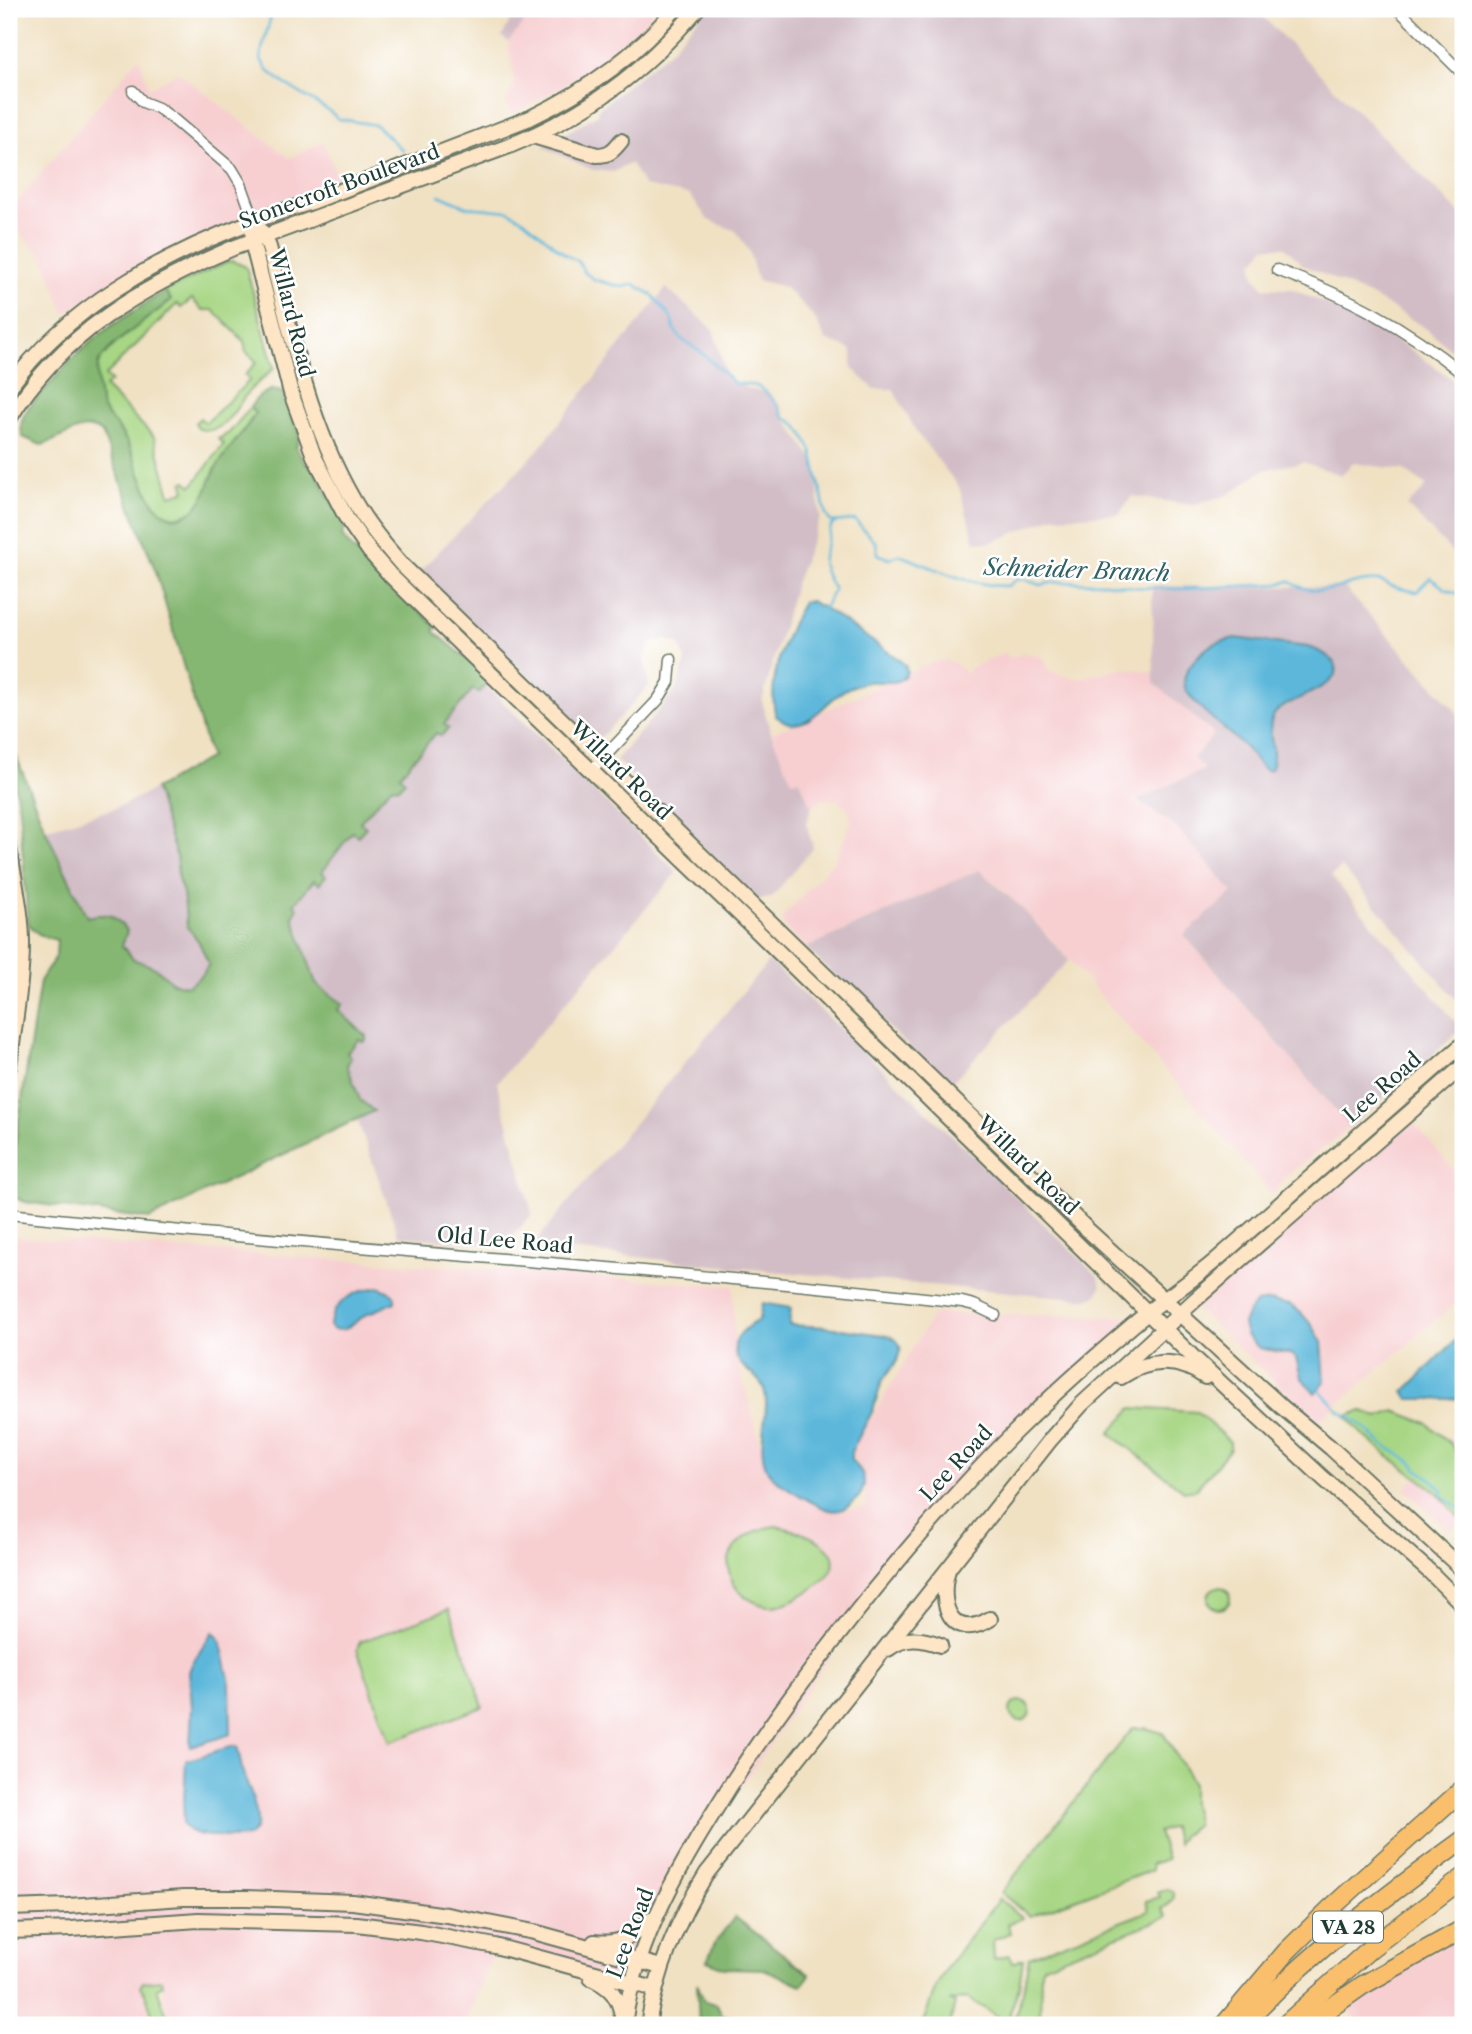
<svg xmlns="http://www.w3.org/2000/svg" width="1472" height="2034" font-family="'Libre Caslon Text',serif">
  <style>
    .built { fill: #f7cfd1 }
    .industrial { fill: #d2bdc6; fill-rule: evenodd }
    .green { fill: #a7d684; stroke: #638a5c; stroke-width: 2 }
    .forest { fill: #85b772; stroke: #527a53; stroke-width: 2 }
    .water { fill: #5cb7da; stroke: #3e7a87; stroke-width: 2 }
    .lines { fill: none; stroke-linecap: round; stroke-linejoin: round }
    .stream { stroke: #5cb7da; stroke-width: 2.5 }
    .street-casing { stroke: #687666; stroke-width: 13 }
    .secondary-casing { stroke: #687666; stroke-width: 18 }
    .highway-casing { stroke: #687666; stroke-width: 21 }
    .street { stroke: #fff; stroke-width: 10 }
    .secondary { stroke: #fde5c5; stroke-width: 14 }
    .highway { stroke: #f9bf6d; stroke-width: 18 }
    .labels { text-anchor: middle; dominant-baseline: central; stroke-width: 5; stroke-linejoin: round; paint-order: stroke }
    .shield { fill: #fff; stroke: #627771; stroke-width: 2 }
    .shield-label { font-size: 19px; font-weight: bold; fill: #1f3d34 }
    .street-label { font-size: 21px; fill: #1f3d34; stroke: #fff }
    .water-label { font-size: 23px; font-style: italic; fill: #316266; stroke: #fff }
  </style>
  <rect width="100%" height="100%" fill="#fff"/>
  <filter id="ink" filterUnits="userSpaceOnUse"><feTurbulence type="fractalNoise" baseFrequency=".0143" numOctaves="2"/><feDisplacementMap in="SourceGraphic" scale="14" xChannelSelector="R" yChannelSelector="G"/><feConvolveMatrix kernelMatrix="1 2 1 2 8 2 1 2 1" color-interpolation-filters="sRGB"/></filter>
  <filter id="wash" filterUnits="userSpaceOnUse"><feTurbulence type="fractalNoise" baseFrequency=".00686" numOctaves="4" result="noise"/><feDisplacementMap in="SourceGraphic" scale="28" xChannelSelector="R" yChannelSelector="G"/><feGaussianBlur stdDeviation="1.57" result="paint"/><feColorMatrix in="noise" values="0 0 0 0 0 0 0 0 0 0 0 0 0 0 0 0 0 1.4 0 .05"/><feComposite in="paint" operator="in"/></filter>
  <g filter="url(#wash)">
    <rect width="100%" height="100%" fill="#f0e1c3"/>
    <g class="built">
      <path d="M535,9H655L641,26L582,75L512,115L507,103L514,82L508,42Z"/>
      <path d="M139,57L149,88L178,72L289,158L323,142L340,182L168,248L65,313L43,256L9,222V211Z"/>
      <path d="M1006,652L1009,658L1025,653L1042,657L1048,670L1074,679L1123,668L1153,672L1154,683L1214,733L1193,758L1206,769L1136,801L1176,827L1234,893L1184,936L1350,1127L1285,1177L1273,1195L1048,935L1010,896L979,870L805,948L784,927L782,918L835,860L851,822L848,808L837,800L823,799L812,807L799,779L792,782L771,734L938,660L953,662L969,675L968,669Z"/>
      <path d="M1411,1119L1463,1181V1297L1318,1421L1191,1304Z"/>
      <path d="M9,1237L733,1286L735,1353L762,1448L764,1462L773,1478L831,1511L866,1508L864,1479L851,1452L934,1313L1134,1317L1010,1437L875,1589L662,1904L632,1983L495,1946L465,2025H170L167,2016L162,1981L141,1984L153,2025H9Z"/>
      <path d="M1463,1405V1519L1449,1531L1405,1489L1462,1427Z"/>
      <path d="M1453,1940L1463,1942V2025H1357L1355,2017L1348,2010L1353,1999Z"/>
    </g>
    <g class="industrial">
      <path d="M510,9H535L508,42L502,37L511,18Z"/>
      <path d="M706,9H1255L1463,217V360L1424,327L1373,297L1303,265L1285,247H1265L1253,263L1255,277L1264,288L1292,289L1337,309L1402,344L1451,378L1463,390V563L1407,506L1427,486L1404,470L1353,463L1341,475L1303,462L1263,470L1228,495L1191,505L1132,496L1119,514L1053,517L990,543L975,541L959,487L917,433L893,389H874L852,368V350L826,340L814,317L785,287L757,280L749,251L736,231L708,220L690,195L644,186L631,163L613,172L593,170L543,147L598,114L597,110L670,51Z"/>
      <path d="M666,288L713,329L727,377L748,389L768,393L816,464L820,518L795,584L762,701L771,734L792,781L799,779L812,807L806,823L813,848L771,898L756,900L616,760L676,690L686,662L680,645L665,639L650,645L644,660L649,686L602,736L593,738L419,572L537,451Z"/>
      <path d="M1152,586L1344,587L1463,719V1007L1342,867L1331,876L1462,1029L1350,1127L1184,935L1233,892L1176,827L1137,800L1205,769L1193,758L1214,734L1154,683ZM1221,641L1294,644L1319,650L1328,656L1322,686L1283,705L1273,715L1271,722L1274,746L1259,765L1239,742L1208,714L1198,656L1212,645Z"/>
      <path d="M474,674L677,872L497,1083L532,1214L505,1246L399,1236L280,905Z"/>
      <path d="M155,789L177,859L178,879L183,893L187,926L199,942L209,964L202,975L188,987L173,983L156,968L133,959L122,946L104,913L88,917L45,829L116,808Z"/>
      <path d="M979,870L1021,907L1069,960L949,1085L806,948Z"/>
      <path d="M769,961L1097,1275L1101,1286L1097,1295L1087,1299L770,1271L532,1246Z"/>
    </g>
    <g class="green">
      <path d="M233,261L246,267L274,368C266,376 257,383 249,391C235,407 226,436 199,429L195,423L200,418L206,423L250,380L245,375L257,362L246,352L244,341L213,310H202L192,299L181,308L177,304L105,376L111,381L105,387L154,437L170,495L185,491L183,483L186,481L192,486L224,444L218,439L229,433L250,408L255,413L210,483C206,496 200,506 188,513C153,532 139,468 129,446C123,433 111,423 104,411C99,403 95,372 98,364C104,347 155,314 171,300L165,291L226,262Z"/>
      <path d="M1132,1408L1197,1412L1230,1442V1449L1196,1489L1184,1491L1110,1433Z"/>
      <path d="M1362,1411L1378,1417L1395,1411L1427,1423L1452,1445L1463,1462V1522L1437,1492L1395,1461L1362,1434L1346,1416Z"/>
      <path d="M776,1526C820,1535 865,1559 804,1594C794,1600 781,1607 769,1606C753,1604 736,1593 731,1578C719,1549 751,1528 776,1526Z"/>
      <circle cx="1219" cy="1598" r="11"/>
      <path d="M449,1609L483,1707L390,1742L357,1649L360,1642Z"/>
      <circle cx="1020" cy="1711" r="10"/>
      <path d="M1133,1728H1145L1163,1733L1192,1782V1803L1196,1820V1825L1183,1835L1177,1844L1172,1827L1158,1832L1167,1859L1151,1864L1152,1870L1030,1916L1001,1893Z"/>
      <path d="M1167,1889L1173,1891C1177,1900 1169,1904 1162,1909L1167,1917L1044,1965L1041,1970L1040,2018L1043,2025H1012L1023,1991L1029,1957L1149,1911L1146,1901L1160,1897L1157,1893Z"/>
      <path d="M999,1899L1023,1918L1008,1924L1010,1933L993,1940L994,1959L1009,1955L1012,1963L1023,1959L1019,1986L1007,2022L967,1998L951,2001L955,2003L950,2025H922L936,1987L947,1967Z"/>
      <path d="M162,1980L163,1985L157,1988L170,2025H156L145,1993L140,1987L143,1982Z"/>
    </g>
    <g class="forest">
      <path d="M165,291L171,300C156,313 106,347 99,362C95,371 99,401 103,409C105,414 110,418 113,422C118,428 124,436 128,444C138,462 150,523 179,517C205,511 206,486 216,468C226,452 239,436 251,421L255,413L250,408C256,397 262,394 273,389L284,393L298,431L300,437L296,447L305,463L312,467L344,523L345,528L342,536L353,550L360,552L369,558L435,626V632C452,647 470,660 486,676L487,684L479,693L473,689L444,724L449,728L441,736L436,733L400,775L405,781L398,788L392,786L360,822L366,827L358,836L352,832L322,872L326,876L319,884L314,880L294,904L298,908L293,916L316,984L343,1004L338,1010L366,1036V1040L364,1042L359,1039L347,1053L351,1058L347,1065L360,1100L374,1111L149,1219L25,1202L13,1197L10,1179L40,981L56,956L57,940C44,937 35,935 28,922L19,808L9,757V726L11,743L45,829L87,917C109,912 113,914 127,931L122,946L133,959L156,968L173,983L188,986L202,975L209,964L199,942L187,926L183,893L178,879L177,859L155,789L210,757L156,572L102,433C85,418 60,441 41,445L23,437C19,425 22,417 29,407L72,359L91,342L111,326Z"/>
      <path d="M735,1917L810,1975L802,1985L764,1969L724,1968L707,1961L716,1941Z"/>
      <path d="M697,1983L704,2001L717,2004L722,2015L766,2025H699Z"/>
    </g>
    <g class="water">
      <path d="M810,601L824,608L897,658L905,665L907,671C901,688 882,680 867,682C861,683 853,686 846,689C822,702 806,740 776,716C766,681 786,632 803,602Z"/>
      <path d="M1235,638L1308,647C1318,650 1325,653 1332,660C1355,686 1283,697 1273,716C1265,731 1279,752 1270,770H1265C1255,762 1249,750 1239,742C1226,729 1190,703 1185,687C1180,671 1201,651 1214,644C1221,641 1228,640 1235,638Z"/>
      <path d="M379,1287L392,1293L395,1297V1302L367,1314L345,1329L334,1330L330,1326C332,1301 356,1290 379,1287Z"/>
      <path d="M1271,1301L1290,1305L1300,1312L1312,1325L1322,1342L1325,1382L1315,1393L1301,1377L1296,1358L1291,1354L1259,1348L1246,1335L1243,1324L1248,1312L1256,1303Z"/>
      <path d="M762,1303L791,1308L789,1325L827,1327L890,1336L897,1341L901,1347L897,1361L882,1381L873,1410L851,1452V1460C857,1466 864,1473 864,1482C865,1496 844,1514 830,1510C820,1508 776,1483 770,1474C751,1446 775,1409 762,1385C757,1376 749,1373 743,1366C724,1346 741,1329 759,1320Z"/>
      <path d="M1463,1333V1394L1459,1398L1453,1399H1409L1404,1392Z"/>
      <path d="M213,1632L218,1636L221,1642L230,1684L231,1734L190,1747L192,1706L189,1672L193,1662Z"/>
      <path d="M237,1746C239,1755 241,1764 243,1773C248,1787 267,1825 250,1835C241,1840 226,1837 217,1836C204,1836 189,1835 183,1823L186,1760C204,1757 219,1748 237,1746Z"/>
    </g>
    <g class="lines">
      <g class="stream">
        <path d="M273,9L262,49L261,59L267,70L282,82L329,111L339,119L376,125L403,151"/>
        <path d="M439,195L467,207L509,211L524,220L566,255L578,261L584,272L595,280L623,287L634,284L652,295L671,317L674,329L681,339L701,352L734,383L757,386L768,394L779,407L783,416L795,424L804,435L812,451L826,515L831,522L855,520L876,543L878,554L889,559L899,555C935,568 969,586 1008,586L1016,580L1022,579L1041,585L1056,582L1106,583L1134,587L1179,589L1278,584L1289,581C1325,604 1344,578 1380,581C1386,582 1390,586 1395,587C1402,590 1410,590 1417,592L1430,578L1446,589L1463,595"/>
        <path d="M824,608L834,590C813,554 826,560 831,526L836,522"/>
        <path d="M1319,1389L1339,1411L1358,1422L1382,1444L1413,1463L1417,1469L1429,1477L1443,1490V1496L1463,1511"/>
      </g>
    </g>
  </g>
  <g filter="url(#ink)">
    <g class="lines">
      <g class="street-casing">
        <g id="street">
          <path d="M1398,9L1463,74"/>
          <path d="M133,91L143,102L158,108L172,118L232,169L241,184L254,220"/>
          <path d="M1277,270C1349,297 1403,325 1463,374"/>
          <path d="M592,770L658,700L669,682L671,659"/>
          <path d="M9,1214C326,1248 645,1267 962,1302L974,1305L995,1315"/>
        </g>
      </g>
      <g class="secondary-casing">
        <g id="secondary">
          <path d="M533,136L597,155C609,155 613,151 621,141"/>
          <path d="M254,220L252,242L291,393L314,456L347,519L370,552L391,576L462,646L756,930L1192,1356L1323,1478L1430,1572L1463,1605"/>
          <path d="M254,220L265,237L269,247C292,336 310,431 360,511C372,530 387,548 403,566L1090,1232L1282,1407L1331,1448L1463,1570"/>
          <path d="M9,388C67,307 160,257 251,222C271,214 292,209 312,202C385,174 458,146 530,118C586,91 635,57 675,9"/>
          <path d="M9,419C60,334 144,286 233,248L509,146C587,114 643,73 697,9"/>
          <path d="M9,847C14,879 22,911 22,943C22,984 14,1026 9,1067"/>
          <path d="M1121,1377C1148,1359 1178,1357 1205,1377"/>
          <path d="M948,1570C938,1602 950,1643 990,1619"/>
          <path d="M888,1649C905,1636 921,1638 940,1645"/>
          <path d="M9,1908L68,1906L183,1898H247L353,1902L447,1915L534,1932L661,1967"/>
          <path d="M9,1931L71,1929L198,1920L357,1924L421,1932L495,1946L655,1989"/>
          <path d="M594,1942C619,1945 634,1937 650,1919"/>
          <path d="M591,1978C609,1986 619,1996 622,2016"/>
          <path d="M624,2025C636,1936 683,1861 730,1786C774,1717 823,1653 874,1590C919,1535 965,1482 1015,1432C1058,1389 1105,1348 1152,1309C1173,1293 1195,1278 1215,1261C1298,1189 1380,1116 1463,1044"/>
          <path d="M648,2025C657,1970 677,1920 707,1873L1051,1439L1081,1405L1196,1299L1463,1066"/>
        </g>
      </g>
      <g class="highway-casing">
        <g id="highway">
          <path d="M1224,2025L1286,1952L1330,1909L1463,1789"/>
          <path d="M1242,2025C1308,1954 1386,1896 1463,1840"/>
          <path d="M1285,2025L1371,1948L1463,1878"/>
          <path d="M1306,2025L1363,1985L1463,1929"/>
        </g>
      </g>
      <use href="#street" class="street"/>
      <use href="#secondary" class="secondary"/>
      <use href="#highway" class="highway"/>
    </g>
  </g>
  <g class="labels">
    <rect class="shield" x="1313" y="1911.5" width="70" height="31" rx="5"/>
    <g class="shield-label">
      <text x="1348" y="1927">VA 28</text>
    </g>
    <g class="street-label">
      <text transform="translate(339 186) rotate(-20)">Stonecroft Boulevard</text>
      <text transform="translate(292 313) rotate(76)">Willard Road</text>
      <text transform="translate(621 770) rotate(44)">Willard Road</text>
      <text transform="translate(1382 1087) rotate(-41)">Lee Road</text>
      <text transform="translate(1028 1165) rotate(44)">Willard Road</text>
      <text transform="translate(505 1240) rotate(5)">Old Lee Road</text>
      <text transform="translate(956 1463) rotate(-47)">Lee Road</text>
      <text transform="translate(630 1933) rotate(-69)">Lee Road</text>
    </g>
    <g class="water-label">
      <text transform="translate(1077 570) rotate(2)">Schneider Branch</text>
    </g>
  </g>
  <rect width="1472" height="2034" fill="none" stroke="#fff" stroke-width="35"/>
</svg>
